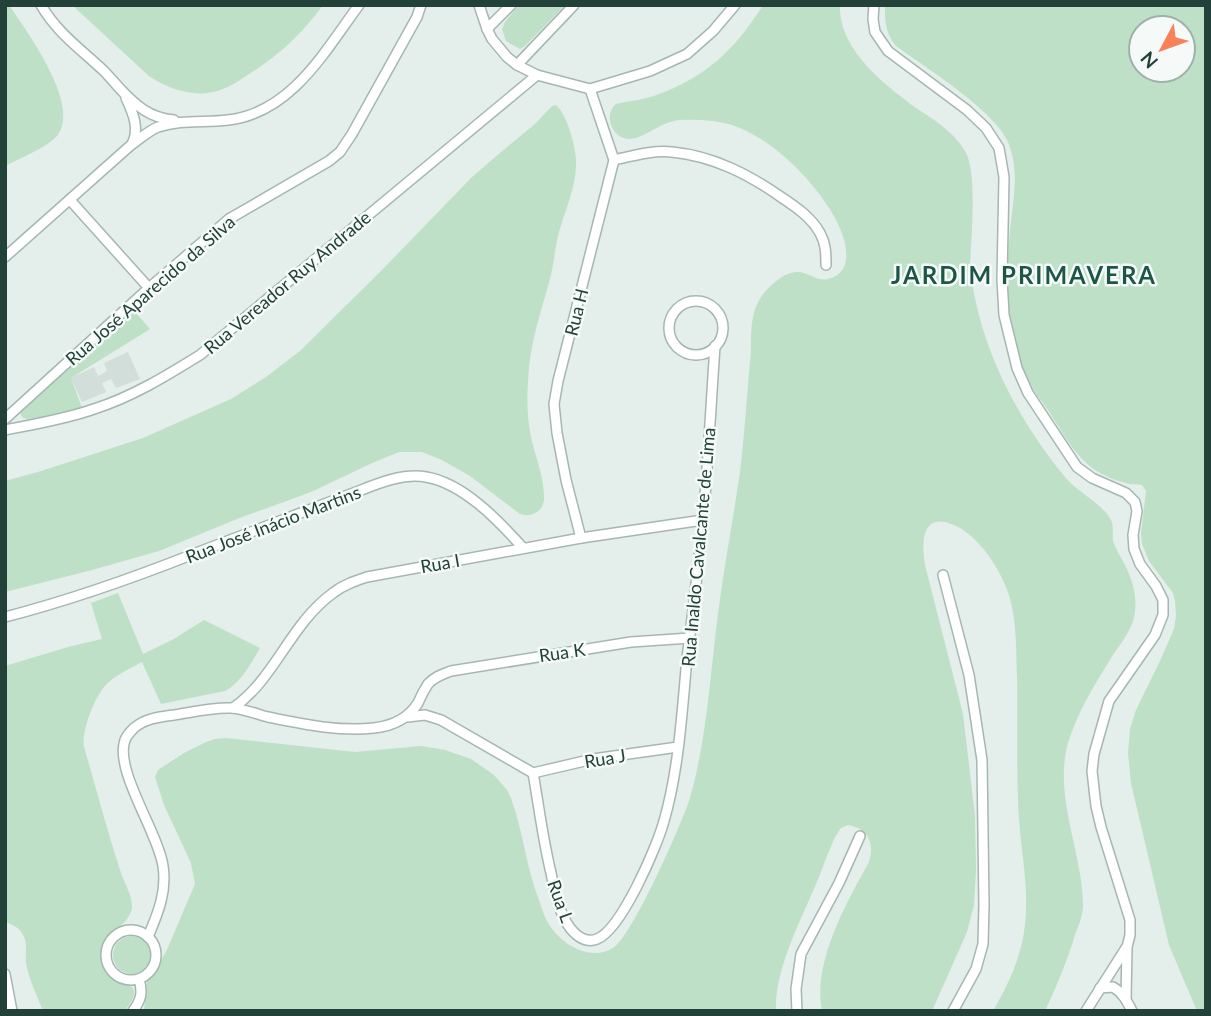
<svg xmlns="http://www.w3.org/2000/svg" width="1211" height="1016" font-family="Lato,sans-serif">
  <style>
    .built { fill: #d2ded9 }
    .green { fill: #bde0c6; fill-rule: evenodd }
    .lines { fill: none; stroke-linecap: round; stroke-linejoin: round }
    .minor-casing { stroke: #a6b7b1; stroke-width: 12 }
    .minor { stroke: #fff; stroke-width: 9 }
    .labels { text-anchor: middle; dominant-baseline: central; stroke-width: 5; stroke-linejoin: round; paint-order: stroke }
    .street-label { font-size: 18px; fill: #224139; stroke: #f5faf8 }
    .district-label { font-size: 24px; font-weight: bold; letter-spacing: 2px; fill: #1d5547; stroke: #f5faf8 }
  </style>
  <rect width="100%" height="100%" fill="#e4eeea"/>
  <path class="built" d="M128,352L140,379L116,388L111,379L102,383L106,392L82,402L71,378L94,367L98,376L107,371L104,363Z"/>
  <g class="green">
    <path d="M5,5H9C27,32 82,106 57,136C46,148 20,158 5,166Z"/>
    <path d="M72,5H323C302,34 277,57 246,76C237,82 228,88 217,91C195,98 168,89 149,76Z"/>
    <path d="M519,5H565L525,46L520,49L506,41L502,29L505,22Z"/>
    <path d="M763,5H840C838,44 875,77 904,99C925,116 954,128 967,155C977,178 971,240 970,267C978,343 1016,418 1065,477C1076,491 1104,505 1111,520C1114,527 1112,534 1113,541C1116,550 1121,557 1125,565C1132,579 1137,595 1135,611C1134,628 1120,644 1111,658C1095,684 1077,713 1068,743C1053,797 1083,853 1083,906C1083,915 1079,924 1076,932C1068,959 1057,985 1045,1011H993C1007,987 1020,960 1024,932C1030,894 1022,858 1019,820C1016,773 1018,724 1017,676C1016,647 1017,614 1006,587C997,565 978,536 956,526C922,510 921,541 925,565L963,714L975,816L976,869L974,905L967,932L932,1011H822C812,963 847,902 869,862C875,843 868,828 848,825L841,828L835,837C829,850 824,864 819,877C803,916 774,969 776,1011H144L147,981L166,952L195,884L191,863L164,805L155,777L158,770L184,753L206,742L215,739L226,738L355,752L421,746L445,750L471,759L494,775L507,790L511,798C523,831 526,867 539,900C542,910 546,921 552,929C565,946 591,961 613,948C632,937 682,823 690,798C707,739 710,675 718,614C724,567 733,520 740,472C745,432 747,391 751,351C751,323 751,302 774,283C781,277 788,272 798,272C808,272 818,282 828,279C860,271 843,230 831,211C810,177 771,138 732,125C717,120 695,119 679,120C660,122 643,139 630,139C612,139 603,115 616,104C629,101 642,100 654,96C705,78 735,50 763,5Z"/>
    <path d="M885,5H1206V1011H1197L1169,945L1131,783L1128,753L1130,729L1136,710L1160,661L1174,629L1176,616L1175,601L1173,593L1149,561L1142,544L1141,533L1146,491L1142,485C1137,484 1131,485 1126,483C1086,473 1074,451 1053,418C1047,407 1038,398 1032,387C1005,340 1005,284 1010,231C1013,201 1020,171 1008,142C994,110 926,68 896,46C885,32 885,22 885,5ZM1141,28H1183V70H1141Z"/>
    <path d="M556,105C567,114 577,150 576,164C576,187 565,210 559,232C555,247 554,263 550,279C542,308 532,337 529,367C527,393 526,411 531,437C535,456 545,479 544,500C543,511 531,518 520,514L470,476L442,460L422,452H399L372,463L311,492L237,519L159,551L92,570L5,592V481L38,472L143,438L231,399L266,377L300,351L382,270L472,177L500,153L535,124L552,106Z"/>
    <path d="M130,306L150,329L71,378L82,408L35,418L27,419L22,417L19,410Z"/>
    <path d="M118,593L143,654L172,640L204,620L260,648C251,663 241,683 225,691L161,704L142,662C131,668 118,674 109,682C96,692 81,731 84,747C96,788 107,830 120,870C123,881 132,894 132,906C132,926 98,935 103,960C105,968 110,977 118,981C123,985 134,984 134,992C135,998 128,1006 125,1011H43C37,995 29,980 26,963C25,954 28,943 23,935C20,928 12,924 5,922V666L68,647L102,639L91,603Z"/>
    <circle cx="132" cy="955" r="19"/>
  </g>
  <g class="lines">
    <g class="minor-casing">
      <g id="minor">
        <path d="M41,5C57,33 82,50 105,72C117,85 128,100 144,110C153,116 163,119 174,120"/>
        <path d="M479,5L487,29L492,39L507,57L517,65L537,75L590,89L650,71L687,54L713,31L735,5"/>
        <path d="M874,5L873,19L875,32L888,51L967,110L986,128L999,148L1004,177L1002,279L1004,315L1017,368L1028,393L1077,467L1092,478L1126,493L1135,502L1137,511L1133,535L1134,549L1140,564L1156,586L1163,600V615L1155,635L1109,701L1094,754L1092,771L1096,806L1101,827L1130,920V935L1127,947L1126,1000"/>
        <path d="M487,29L511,5"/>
        <path d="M517,65L574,5"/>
        <path d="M126,98C133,113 140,129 132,144"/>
        <path d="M614,160C632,156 653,150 672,152C713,156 748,174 781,197C796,207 811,217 820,233C826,244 826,253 826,265"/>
        <path d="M70,200L149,288"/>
        <path d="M5,257L131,145C140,139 148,131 158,127C181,119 205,123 228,120C291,113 325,51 359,5"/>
        <circle cx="696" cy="328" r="27"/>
        <path d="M5,419L149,288L229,219L329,161L340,152L352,134L417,17L421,5"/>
        <path d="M5,430C35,424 66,419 94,409C132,397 166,376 200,355L537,75"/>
        <path d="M581,538L566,480L557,433L554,404L558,381L614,160L590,89"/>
        <path d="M943,575L969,675L982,760L984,905L983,944L976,969L953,1011"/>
        <path d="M5,617C71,600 133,578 196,553C244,535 292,516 340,498C367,489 397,472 426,477C463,483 499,521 523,548"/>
        <path d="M233,708C275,679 290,624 333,593C343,585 355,581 367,577L581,538L703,520"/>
        <path d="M407,717L425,715L441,720L533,773C539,807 543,840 551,873C554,888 557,904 564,918C570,930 582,945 597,939C621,930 657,847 664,821C679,769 682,712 687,658C693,613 698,567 703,521C708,463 711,404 715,346"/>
        <path d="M533,773L593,759L678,747"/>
        <circle cx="131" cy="955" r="25"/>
        <path d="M148,937C158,913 167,892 163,866C158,832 114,770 125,740C127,735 131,731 134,728C146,718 160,717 174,715C192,712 214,707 232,708C244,709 257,714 268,717C302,724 339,732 374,728C392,726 408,719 418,703C421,696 424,690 428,684C434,677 443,674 451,671L631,642L690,638"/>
        <path d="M5,974L12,1011"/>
        <path d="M1100,988L1113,987C1123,993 1127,1001 1132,1011"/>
        <path d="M133,1011C141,1000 143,993 139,979"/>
        <path d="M797,1011L796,989L801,954L839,883L860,836"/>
        <path d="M1086,1011L1126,948"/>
      </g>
    </g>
    <use href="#minor" class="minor"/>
  </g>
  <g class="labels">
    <g class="street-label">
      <text transform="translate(287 282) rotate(-40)">Rua Vereador Ruy Andrade</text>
      <text transform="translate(150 290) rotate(-41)">Rua José Aparecido da Silva</text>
      <text transform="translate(576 312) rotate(-76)">Rua H</text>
      <text transform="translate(273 524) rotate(-21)">Rua José Inácio Martins</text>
      <text transform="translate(698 547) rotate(-85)">Rua Inaldo Cavalcante de Lima</text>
      <text transform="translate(440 563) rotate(-10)">Rua I</text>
      <text transform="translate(562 652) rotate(-8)">Rua K</text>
      <text transform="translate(605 758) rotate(-9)">Rua J</text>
      <text transform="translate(561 901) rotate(70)">Rua L</text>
    </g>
    <g class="district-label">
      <text x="1024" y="274">JARDIM PRIMAVERA</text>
    </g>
  </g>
  <rect width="1211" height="1016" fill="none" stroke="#224139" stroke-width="14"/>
  <g transform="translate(1162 49) rotate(229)"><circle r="33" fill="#f5faf8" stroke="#a1b0ac" stroke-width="2"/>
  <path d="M0-5L12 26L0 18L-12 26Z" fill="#f88159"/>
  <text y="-10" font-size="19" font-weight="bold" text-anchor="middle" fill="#224139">N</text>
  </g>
</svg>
